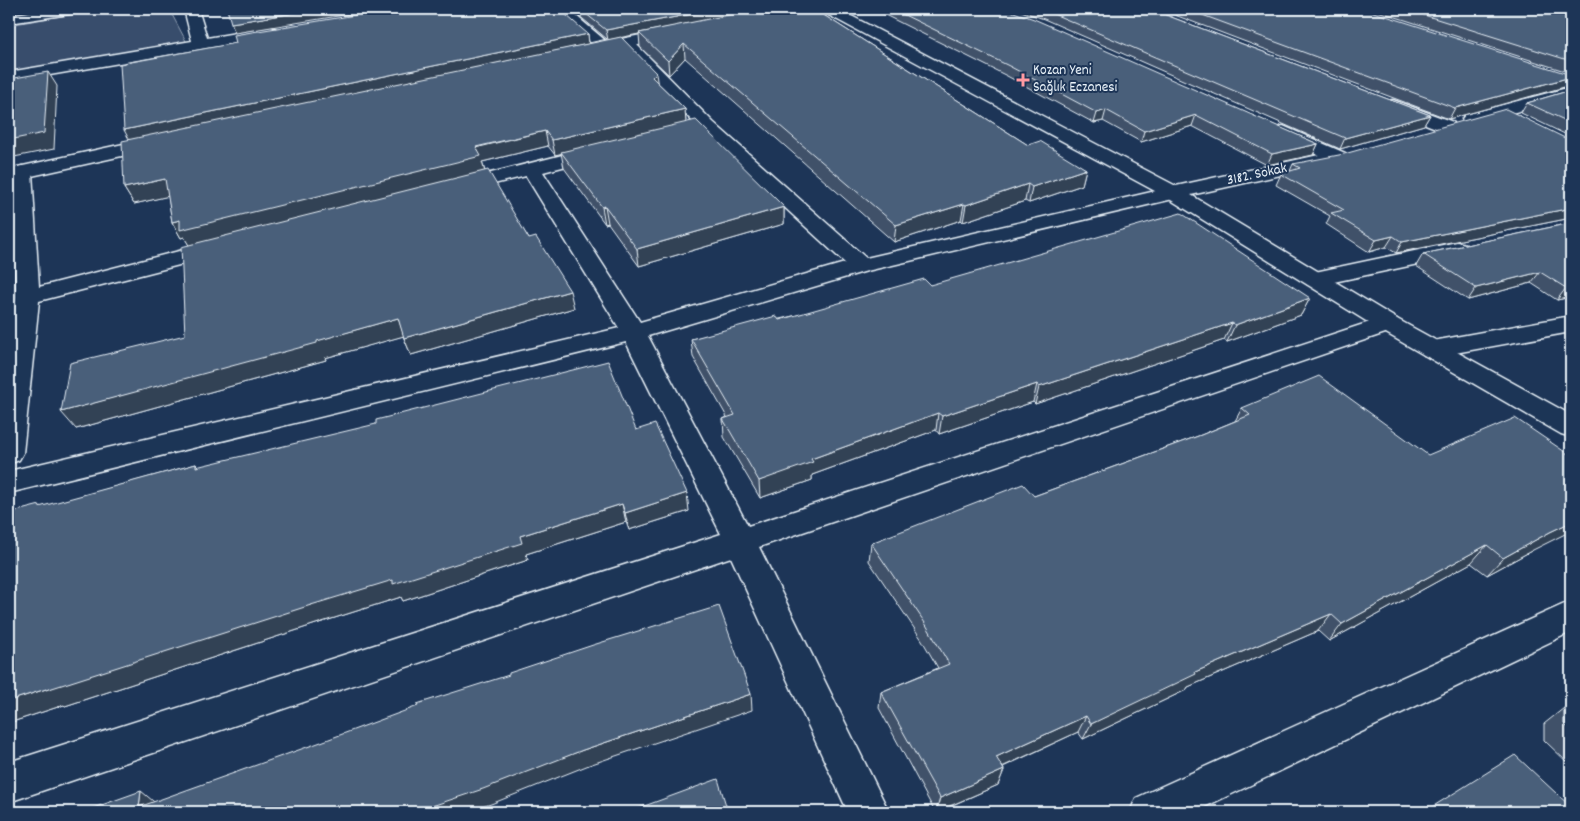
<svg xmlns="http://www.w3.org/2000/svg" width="1580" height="821" font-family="Dekko,sans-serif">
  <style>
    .green { fill: #374d6c; stroke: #909fb2 }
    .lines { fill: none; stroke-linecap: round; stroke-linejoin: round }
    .street-casing { stroke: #e8f1f8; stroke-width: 3 }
    .secondary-casing { stroke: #e8f1f8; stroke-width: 3 }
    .street { fill: #1d3557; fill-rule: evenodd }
    .secondary { fill: #1d3557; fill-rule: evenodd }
    .wall { fill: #3f5169; stroke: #e8f1f8 }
    .shaded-wall { fill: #334255; stroke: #e8f1f8 }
    .building { fill: #495e7a; stroke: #e8f1f8 }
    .poi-dot { fill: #ff9aa2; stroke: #1d3557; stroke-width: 2 }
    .labels { text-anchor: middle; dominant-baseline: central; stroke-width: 4; stroke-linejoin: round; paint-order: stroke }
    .far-poi-label { font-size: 15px; fill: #e8f1f8; stroke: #1d3557; text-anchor: start }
    .far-street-label { font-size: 15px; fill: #e8f1f8; stroke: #1d3557 }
  </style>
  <rect width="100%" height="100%" fill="#1d3557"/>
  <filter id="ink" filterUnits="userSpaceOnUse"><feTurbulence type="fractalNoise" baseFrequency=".02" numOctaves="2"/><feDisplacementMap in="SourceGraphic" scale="10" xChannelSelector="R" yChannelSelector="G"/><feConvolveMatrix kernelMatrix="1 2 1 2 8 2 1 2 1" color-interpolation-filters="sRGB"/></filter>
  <g filter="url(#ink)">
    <path class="green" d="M102,9H169L186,41L9,73V25Z"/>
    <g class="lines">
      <g class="street-casing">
        <g id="street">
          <path d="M49,9H83L81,12L76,13L9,23V15Z"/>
          <path d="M184,9H198L207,38L271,27L276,29L279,32L276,35L271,37L9,82V72L192,41Z"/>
          <path d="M553,9H568L613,47L611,50H599Z"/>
          <path d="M630,42L636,44L713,122L866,258L1173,187L1180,189L1183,193L1180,197L1173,199L867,271L648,336L748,526L1379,319L1388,316L1397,319L1400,324L1397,329L759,547L889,812H848L731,557L9,802V762L721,534L626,342L9,493V471L619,328L526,176L458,193L451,191L448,187L451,183L598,146L605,148L608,152L605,156L543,172L640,322L845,263L703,132L667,141L660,139L658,135L660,131L694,123L624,50L622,47L624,44Z"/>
          <path d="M1393,100L1453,122L1456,126L1453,130L1447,131L1441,130L1387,109L1384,105L1387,101Z"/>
          <path d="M1283,126L1345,153L1348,157L1345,161L1338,163L1331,161L1277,136L1274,132L1277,128Z"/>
          <path d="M22,166L29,168L32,172L39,287L218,241L226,243L229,248L226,253L39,301L23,453L19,460L9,464V350L16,297L12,172L15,168Z"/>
          <path d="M1457,242L1465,244L1468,249L1465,254L1315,286L1307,284L1303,279L1307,274L1315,272Z"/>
          <path d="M1571,316V332L1433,357L1424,355L1420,349L1424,343L1433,341Z"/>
          <path d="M1571,601V632L1194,812H1130L1136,798Z"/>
        </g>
      </g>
      <g class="secondary-casing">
        <g id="secondary">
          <path d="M821,9H838L1176,186L1328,153L1335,155L1338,159L1335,163L1191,195L1397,319L1571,415V437L1561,434L1379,329L1166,197L823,12Z"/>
          <path d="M676,28L681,30L684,33L681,36L591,55L585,53L583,50L585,47L591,45Z"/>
          <path d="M1571,87V97L1471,124L1465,123L1462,119L1465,115Z"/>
          <path d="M160,136L167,138L169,142L167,146L9,181V169Z"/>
        </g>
      </g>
      <use href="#street" class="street"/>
      <use href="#secondary" class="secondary"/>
    </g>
    <g class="wall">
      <path d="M571,9H814L1028,145L1086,169L1082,185L1029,203L1025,201L963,222L961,220L894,242L685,58L669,75L640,47L639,34L621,37L657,82L685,109L686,122L784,207V224L639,266L608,223L605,224L564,168L561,153L555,155L548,146L482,162L485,171L574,308L411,355L403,336L325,358L326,360L76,429L185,335L189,245L184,237L181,238L172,222L168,196L134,204L124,188L129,139L236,43L588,34L589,43L607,39Z"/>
      <path d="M873,9H1005L1318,144L1313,155L1267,165L1192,126L1141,142L1103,121L1094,123L1007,76Z"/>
      <path d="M1015,9H1150L1430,115L1424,125L1340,149L1044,19Z"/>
      <path d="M1159,9H1364L1568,86L1449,119Z"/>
      <path d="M1371,9H1566L1571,10V73Z"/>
      <path d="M1571,90V137L1521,113L1527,103Z"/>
      <path d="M1293,164L1571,218L1396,253L1386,247L1369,252L1326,224L1330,216L1276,185L1281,174L1290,171Z"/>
      <path d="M1571,223V297L1557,300L1531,283L1468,300L1416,266L1423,254Z"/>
      <path d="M930,285L1310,298L1301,315L1227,342L1224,340L1035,404L1033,402L939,434L936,430L812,475V480L760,498L724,437L723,419L727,417L693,357L691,339Z"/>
      <path d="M1242,408L1533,550L1487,575L1471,563L1329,641L1318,631L1188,687L1186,690L1083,739L1078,732L1003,767L1004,770L998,785L937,812H935L879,708L881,692L938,668L922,640L869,561L871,543L1034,496L1201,435L1235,421Z"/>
      <path d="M636,430L689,511L629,530L626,522L526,554L528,560L403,601L401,597L322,622L65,706L64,705L9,723V513L42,507L196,464L199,467Z"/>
      <path d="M1571,705V766L1544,740V724L1564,708Z"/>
    </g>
    <g class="shaded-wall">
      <path d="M320,9H380L235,33L231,23Z"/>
      <path d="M719,9H767L639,33V34L608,40L606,30Z"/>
      <path d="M588,34L589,44L130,141L124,130Z"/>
      <path d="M684,44L685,58L669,75L668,61Z"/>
      <path d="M48,72L57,86L54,149L9,158V140Z"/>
      <path d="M656,73L658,88L652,77Z"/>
      <path d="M1571,77V81L1568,86L1449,119L1455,108Z"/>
      <path d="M685,109L686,124L555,155L552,140Z"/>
      <path d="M1106,110L1103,121L1094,123L1097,113Z"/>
      <path d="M1196,115L1192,126L1141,142L1144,131Z"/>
      <path d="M1430,115L1424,125L1340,149L1345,138Z"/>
      <path d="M545,131L548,146L482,162L485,172L190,247L184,237L181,238L172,222Z"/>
      <path d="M1318,144L1313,155L1267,165L1272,154Z"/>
      <path d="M1086,169L1082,185L1029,203L1032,187Z"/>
      <path d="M165,179L174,195L134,204L124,188Z"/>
      <path d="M1028,184L1025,201L963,222L966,205Z"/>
      <path d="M964,204L961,220L894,242L896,225Z"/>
      <path d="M605,206L608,223L605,224L602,207Z"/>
      <path d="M784,207V224L639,266L637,249Z"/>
      <path d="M1571,208V218L1396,253L1402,242Z"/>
      <path d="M1393,236L1386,247L1369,252L1376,240Z"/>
      <path d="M1540,272L1531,283L1468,300L1476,288Z"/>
      <path d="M1571,287V297L1557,300L1566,288Z"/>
      <path d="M570,291L574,308L411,355L404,338Z"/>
      <path d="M1310,298L1301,315L1227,342L1235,325Z"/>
      <path d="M398,318L404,336L325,358L326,360L76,429L61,412Z"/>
      <path d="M1232,323L1224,340L1035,404L1039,387Z"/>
      <path d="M1037,384L1033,402L939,434L942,416Z"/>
      <path d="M938,413L936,430L812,475V480L760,498L759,481L811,459Z"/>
      <path d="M687,493L689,511L629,530L625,513Z"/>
      <path d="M622,504L626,522L526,554L528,560L403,601L401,597L322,622L65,706L64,705L9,723V701L520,536Z"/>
      <path d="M1571,522V531L1533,550L1487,575L1503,558L1550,532Z"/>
      <path d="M1487,545L1471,563L1329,641L1342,624Z"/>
      <path d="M1331,614L1318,631L1188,687L1186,690L1083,739L1091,724L1195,672Z"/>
      <path d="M751,694L752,710L589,765L491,804L467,812H414L583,750Z"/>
      <path d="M1086,716L1078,732L991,772L996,757Z"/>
      <path d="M1004,770L998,785L936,812L940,798Z"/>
      <path d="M141,791L159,806L139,807Z"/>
    </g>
    <g class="building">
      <path d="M227,9H320L231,23Z"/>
      <path d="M392,9H559L588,34L124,130L120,64L236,43L234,35Z"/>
      <path d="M580,9H719L606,30Z"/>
      <path d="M758,9H814L1028,145L1040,141L1086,169L1032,187L1028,184L966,205L964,204L896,225L684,44L668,61L639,33Z"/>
      <path d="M892,9H1005L1034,19L1318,144L1272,154L1196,115L1144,131L1106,110L1097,113L1009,66Z"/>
      <path d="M1042,9H1150L1430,115L1345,138Z"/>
      <path d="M1186,9H1364L1571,75V77L1455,108Z"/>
      <path d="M1405,9H1566L1571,10V61Z"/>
      <path d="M621,37L656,73L652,77L685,109L552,140L545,131L476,147L481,156L180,230V220L172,222L165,179L124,188L122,141Z"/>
      <path d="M48,72L44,133L9,140V79Z"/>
      <path d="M1571,90V123L1527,103Z"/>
      <path d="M1506,109L1571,141V208L1402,242L1393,236L1376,240L1331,213L1344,210L1281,174L1300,168L1293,164L1344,154Z"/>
      <path d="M696,120L784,207L637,249L605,206L602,207L561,152Z"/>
      <path d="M488,170L529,239L536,237L570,291L404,338L398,318L317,341V343L61,412L70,363L185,335L181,247Z"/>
      <path d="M1181,213L1310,298L1235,325L1232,323L1039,387L1037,384L942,416L938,413L811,459L813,462L759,481L723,419L735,415L691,339L776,316L779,320L924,279L930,285Z"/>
      <path d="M1571,223V287L1566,288L1540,272L1476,288L1423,254Z"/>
      <path d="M608,361L636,430L655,424L687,493L625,513L622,504L520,536L522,543L393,584V580L311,605L46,690V689L9,701V513L40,505L39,507L196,464V467L376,424V420Z"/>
      <path d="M1319,376L1428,455L1515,418L1571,456V522L1550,532L1503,558L1487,545L1342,624L1331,614L1195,672L1196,674L1091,724L1086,716L996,757L1004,770L940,798L881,692L949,664L925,623L871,543L1023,484L1034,496L1201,435L1250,415L1242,408Z"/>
      <path d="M719,606L751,694L583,750L483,789L414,812H82L141,791L139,807L321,742L418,706L417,704L509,675V673L593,645Z"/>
      <path d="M1571,705V731L1564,724V708Z"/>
      <path d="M1515,755L1571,807V812H1424Z"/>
      <path d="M718,779L728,812H628Z"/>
    </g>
  </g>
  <path class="poi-dot" d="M1020.5 72.5h5v5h5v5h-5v5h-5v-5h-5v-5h5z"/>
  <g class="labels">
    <g class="far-poi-label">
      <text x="1033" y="71">Kozan Yeni<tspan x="1033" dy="17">Sağlık Eczanesi</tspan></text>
    </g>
    <g class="far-street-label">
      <text transform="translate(1257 175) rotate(-12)">3182. Sokak</text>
    </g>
  </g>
  <rect width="1580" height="821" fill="none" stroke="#1d3557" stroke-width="30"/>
  <rect x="15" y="15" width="1550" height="791" fill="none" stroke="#e8f1f8" stroke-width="2" filter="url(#ink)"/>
</svg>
